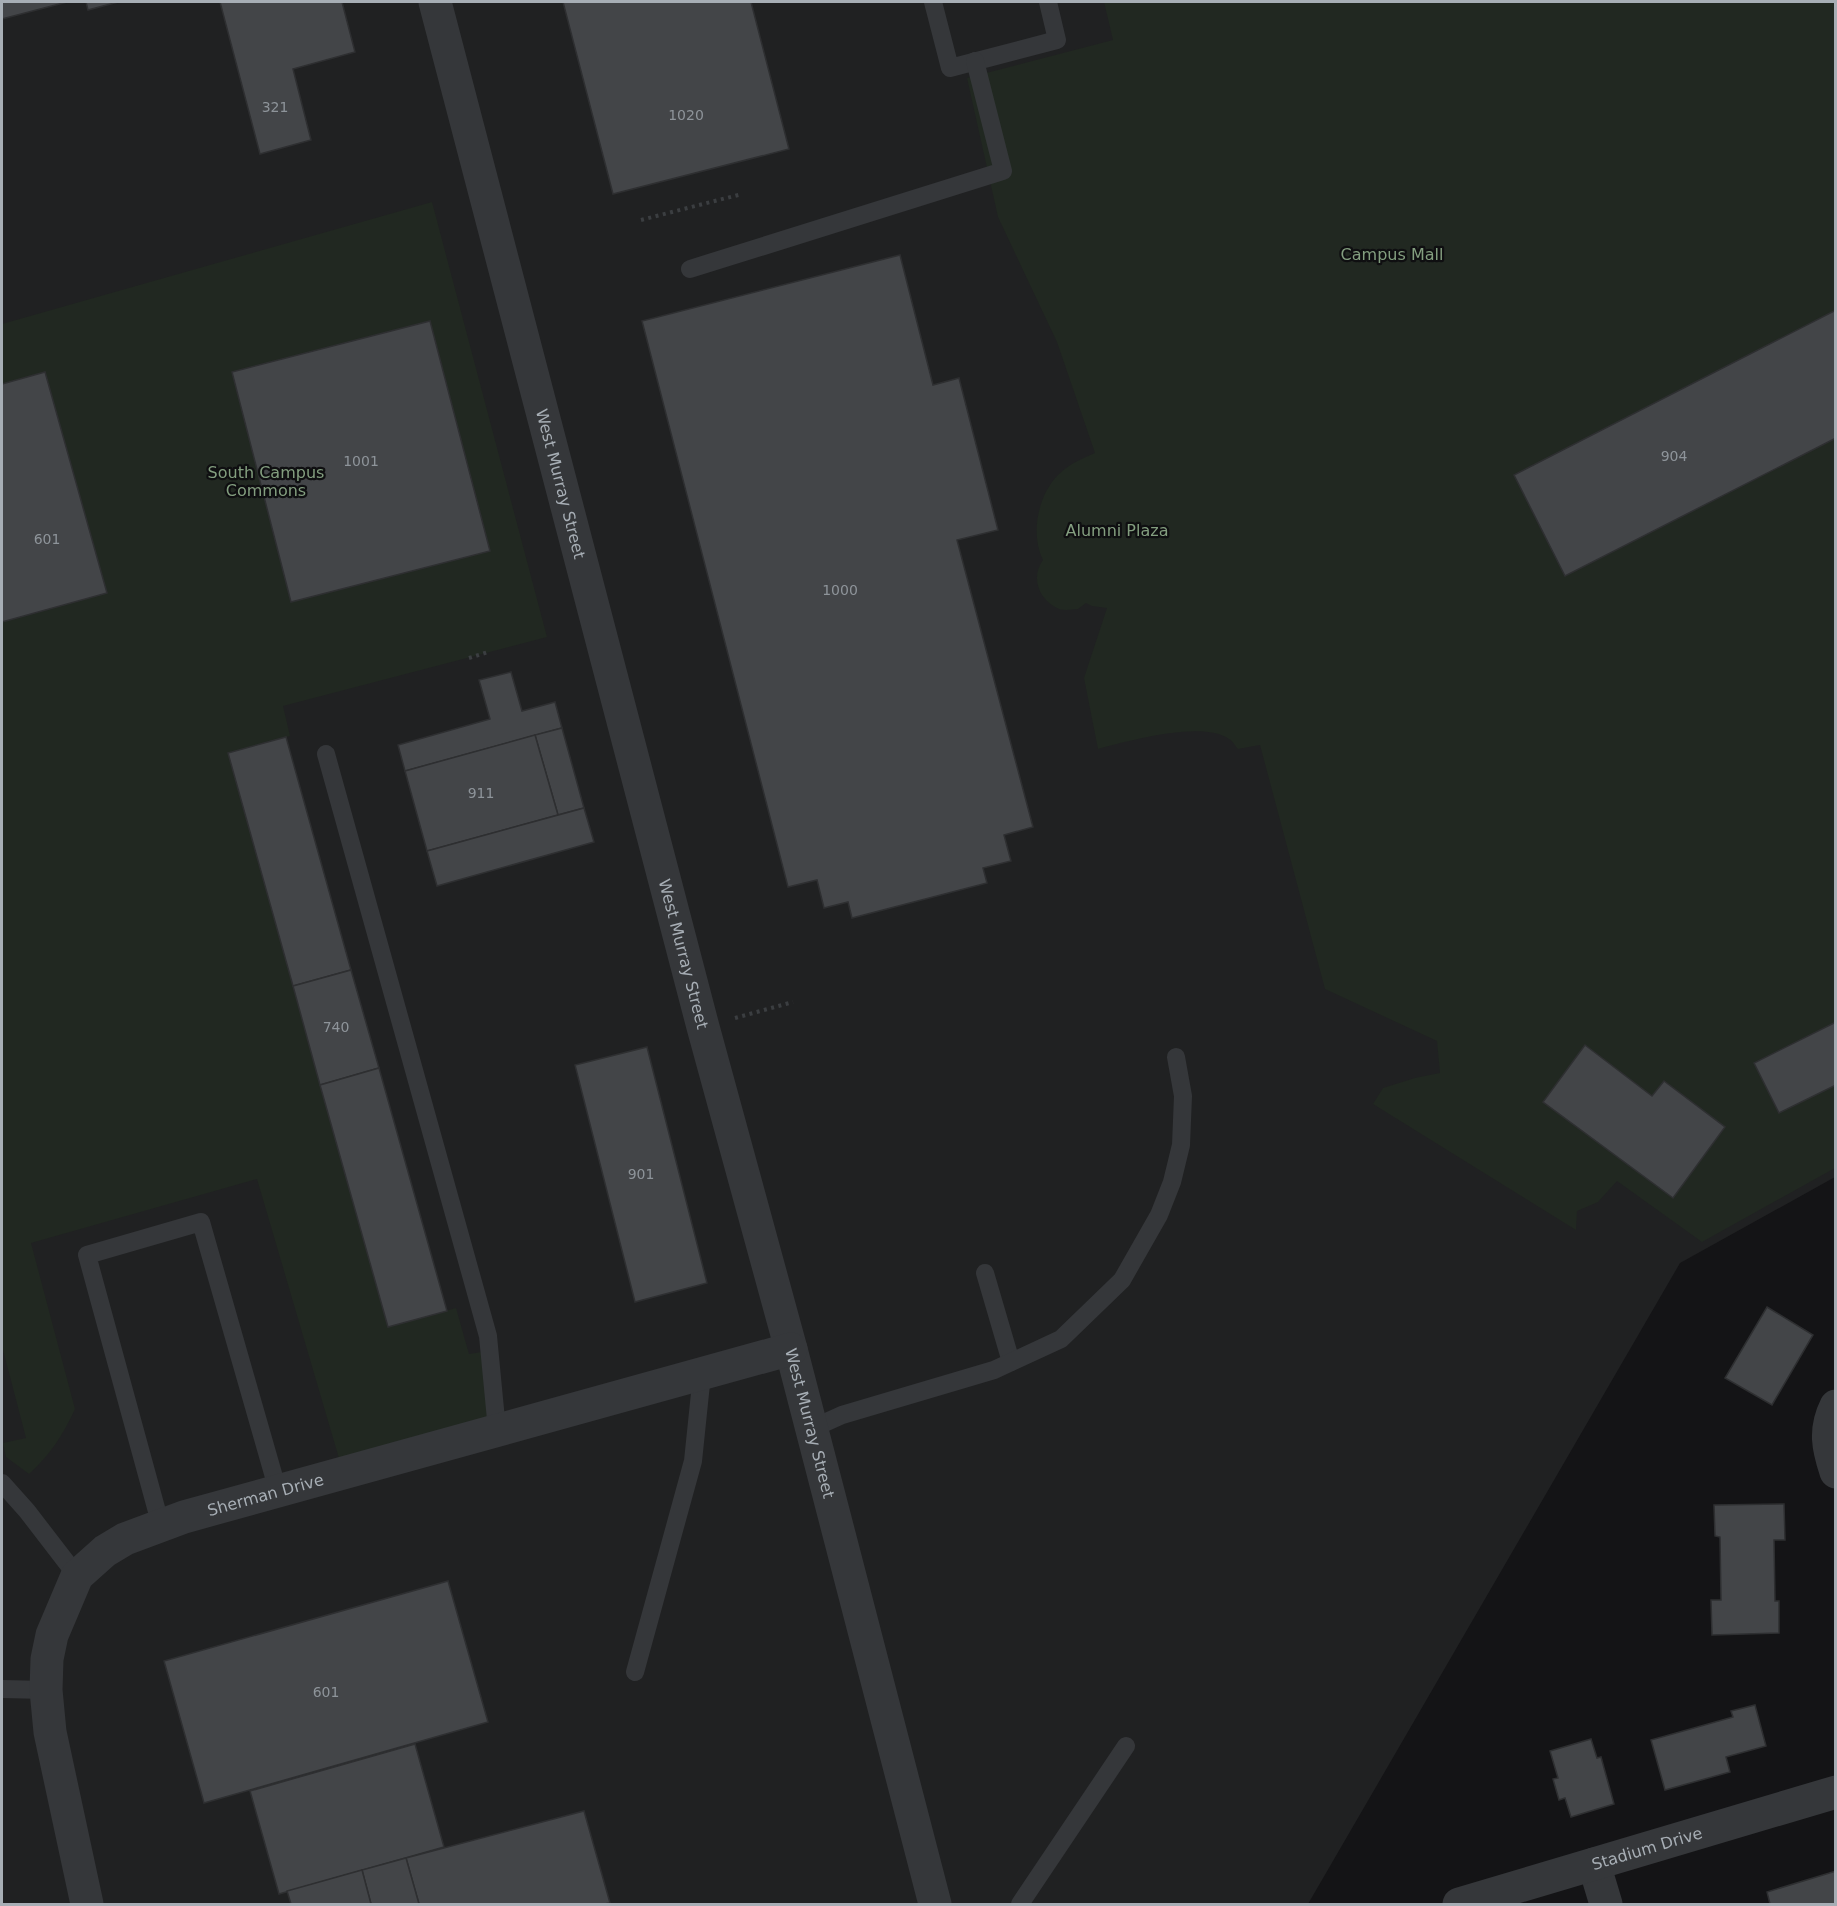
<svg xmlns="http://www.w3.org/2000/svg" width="1837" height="1906" font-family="'DejaVu Sans',sans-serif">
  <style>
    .built { fill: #202122 }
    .green { fill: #212821 }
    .building { fill: #434548; stroke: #2e2f31; stroke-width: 1.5 }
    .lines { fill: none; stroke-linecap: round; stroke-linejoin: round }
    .path { stroke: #3b3e41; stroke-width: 4; stroke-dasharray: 3 4.5; stroke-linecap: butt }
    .service { stroke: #35373a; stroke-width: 18 }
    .minor { stroke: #35373a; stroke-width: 33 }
    .labels { text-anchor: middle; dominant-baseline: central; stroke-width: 4.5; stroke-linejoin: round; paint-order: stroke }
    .number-label { font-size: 14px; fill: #8e949a }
    .park-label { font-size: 16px; fill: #839e7f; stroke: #0f0f11 }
    .street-label { font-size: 16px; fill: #a7aeb5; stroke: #0f0f11 }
  </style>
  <rect width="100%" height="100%" fill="#141416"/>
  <path class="built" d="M2,2H1835V1177L1680,1263L1308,1904H2Z"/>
  <g class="green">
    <path d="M1104,2H1835V1168L1702,1242L1617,1181L1598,1202L1577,1211L1576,1230L1373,1104L1383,1088L1415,1078L1440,1073L1437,1041L1325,989L1260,745L1238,749C1235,746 1233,741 1229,739C1203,720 1128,741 1098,749L1084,678L1107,608L1092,606L1086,603L1078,609C1072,609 1064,611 1059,609C1039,601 1030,577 1043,560C1030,534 1038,495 1058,475C1069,464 1081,459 1095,453L1057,342L998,217L967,78L1113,40Z"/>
    <path d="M432,202L547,637L283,706L290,736L228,753L388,1327L456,1308L469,1354L489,1351L497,1430L343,1472L257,1179L31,1243L75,1409C63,1435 50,1455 29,1474L6,1457L3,1443L26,1438L2,1346V324Z"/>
  </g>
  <g class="building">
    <path d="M2,2H67L2,19Z"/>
    <path d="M86,2H118L88,10Z"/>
    <path d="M220,2H342L355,52L293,69L311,140L260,154Z"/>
    <path d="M563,2H751L789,149L613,194Z"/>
    <path d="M900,255L933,385L959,378L998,530L957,540L1033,827L1004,835L1011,861L983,868L987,883L852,918L848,902L824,908L817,880L788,887L642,321Z"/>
    <path d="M1836,310V438L1565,576L1514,475Z"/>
    <path d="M430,321L490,551L291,602L232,372Z"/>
    <path d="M45,372L107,593L2,622V384Z"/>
    <path d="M511,672L522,711L555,702L562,728L405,771L398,745L490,719L479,680Z"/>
    <path d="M562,728L584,808L558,815L535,735Z"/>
    <path d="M535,735L558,815L427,851L405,771Z"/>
    <path d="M286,737L351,970L293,986L228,753Z"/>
    <path d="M584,808L594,842L437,886L427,851Z"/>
    <path d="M351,970L379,1068L320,1085L293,986Z"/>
    <path d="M1836,1022V1085L1779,1113L1754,1063Z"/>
    <path d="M1585,1045L1652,1096L1664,1081L1725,1127L1673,1198L1543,1102Z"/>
    <path d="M647,1047L707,1283L635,1302L575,1065Z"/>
    <path d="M379,1068L447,1311L388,1327L320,1085Z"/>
    <path d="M1767,1307L1813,1335L1772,1405L1725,1378Z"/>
    <path d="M1784,1504L1785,1540H1774L1775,1601H1779V1633L1712,1635L1711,1600H1721L1720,1537L1715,1536L1714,1505Z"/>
    <path d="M448,1581L488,1722L204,1803L164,1661Z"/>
    <path d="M1755,1705L1766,1746L1726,1757L1730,1772L1665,1790L1651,1740L1733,1717L1731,1711Z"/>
    <path d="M1591,1739L1597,1758L1601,1757L1614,1804L1571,1817L1565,1798L1559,1800L1553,1779L1558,1778L1550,1751Z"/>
    <path d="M415,1744L444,1847L279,1894L250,1791Z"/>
    <path d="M584,1811L610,1903L604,1904H419L406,1858Z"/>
    <path d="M406,1858L419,1904H371L362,1870Z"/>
    <path d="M362,1870L371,1904H291L287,1891Z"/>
    <path d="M1836,1871V1904H1770L1767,1892Z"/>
  </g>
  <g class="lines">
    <g class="path">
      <path d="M641,220L742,194"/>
      <path d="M469,658L488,652"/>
      <path d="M735,1018L793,1002"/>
    </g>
    <g class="service">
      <path d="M933,2L950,68L1057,40L1048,2"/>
      <path d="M690,269L1003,171L975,61"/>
      <path d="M326,754L488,1336L497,1430"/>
      <path d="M985,1273L1011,1362"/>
      <path d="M811,1429L842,1415L994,1370L1061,1339L1122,1280L1159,1215L1172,1182L1181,1145L1183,1096L1176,1057"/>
      <path d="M2,1483L27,1511L77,1576"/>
      <path d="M161,1526L87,1255L201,1222L278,1491"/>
      <path d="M635,1672L693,1461L702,1374"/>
      <path d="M2,1689L46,1690"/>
      <path d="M1020,1904L1126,1746"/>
    </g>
    <g class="minor">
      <path id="s1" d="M435,2L703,1027L791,1349L935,1904"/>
      <path d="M1836,1406C1824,1430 1828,1448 1836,1472"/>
      <path d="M1594,1864L1606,1904"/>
      <path id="s2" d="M87,1904L50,1732L46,1690L47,1659L52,1635L77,1576L105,1551L125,1539L184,1517L791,1349"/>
      <path id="s3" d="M1459,1904L1836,1792"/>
    </g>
  </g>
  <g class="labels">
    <g class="number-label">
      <text x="275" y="107">321</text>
      <text x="686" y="115">1020</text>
      <text x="1674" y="456">904</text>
      <text x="361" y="461">1001</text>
      <text x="47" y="539">601</text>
      <text x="840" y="590">1000</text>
      <text x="481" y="793">911</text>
      <text x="336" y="1027">740</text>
      <text x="641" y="1174">901</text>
      <text x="326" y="1692">601</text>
    </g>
    <g class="park-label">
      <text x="1392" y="254">Campus Mall</text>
      <text x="266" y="472">South Campus<tspan x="266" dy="18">Commons</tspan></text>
      <text x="1117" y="530">Alumni Plaza</text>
    </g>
    <g class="street-label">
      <text stroke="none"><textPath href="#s1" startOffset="498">West Murray Street</textPath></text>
      <text stroke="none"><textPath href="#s1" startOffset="984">West Murray Street</textPath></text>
      <text stroke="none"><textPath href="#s1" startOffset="1470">West Murray Street</textPath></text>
      <text stroke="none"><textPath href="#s2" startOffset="546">Sherman Drive</textPath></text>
      <text stroke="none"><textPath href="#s3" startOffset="196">Stadium Drive</textPath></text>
    </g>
  </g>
  <rect width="1837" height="1906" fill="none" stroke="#a7aeb5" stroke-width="6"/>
</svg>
